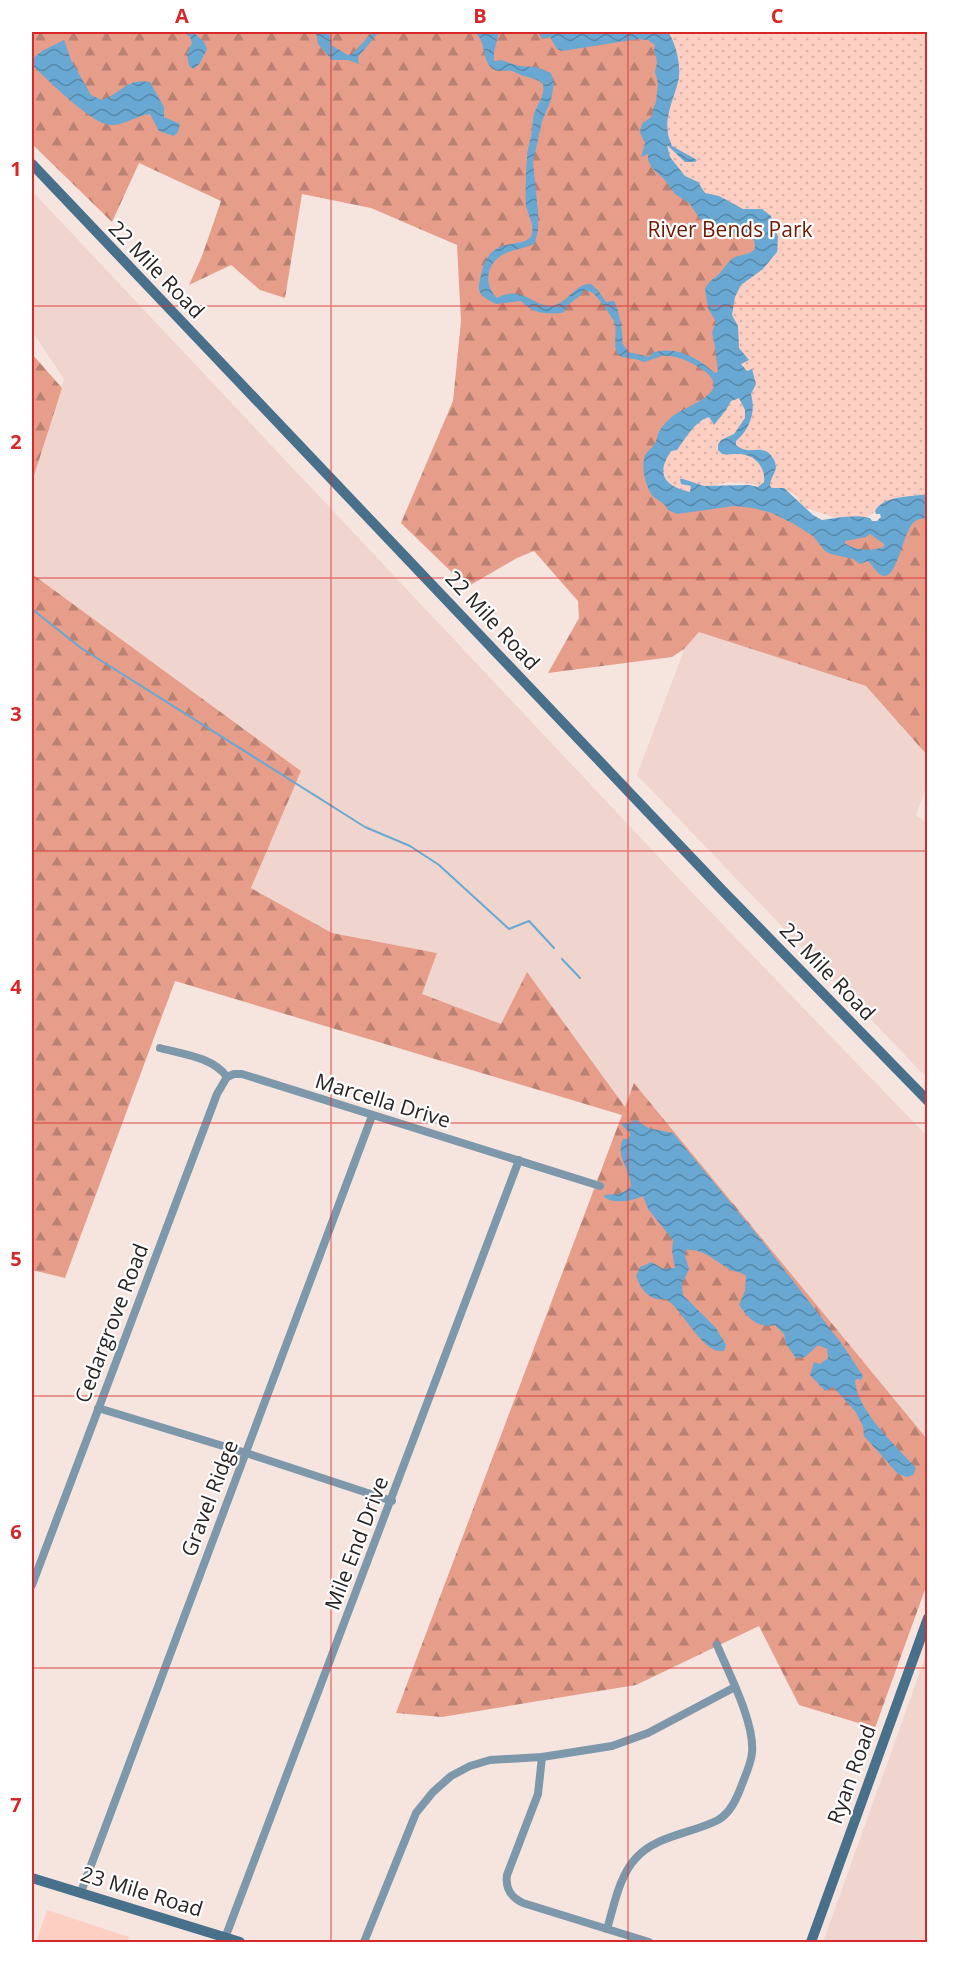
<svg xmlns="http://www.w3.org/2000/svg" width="959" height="1974" font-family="'Open Sans',sans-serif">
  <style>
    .built { fill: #efd5ce }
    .grass { fill: url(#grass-dots) }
    .forest { fill: url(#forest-firs) }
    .pitch { fill: #fdcfc2 }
    .water { fill: url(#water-waves); fill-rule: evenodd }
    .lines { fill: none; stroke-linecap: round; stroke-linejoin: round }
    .stream { stroke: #68a8d2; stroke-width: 2 }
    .street { stroke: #7d98aa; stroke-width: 8 }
    .secondary { stroke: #48708b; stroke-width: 10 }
    .grid { fill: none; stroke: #d62828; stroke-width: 1.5; stroke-opacity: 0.55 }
    .labels { text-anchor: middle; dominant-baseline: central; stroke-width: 4.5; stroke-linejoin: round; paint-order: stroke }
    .park-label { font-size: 21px; fill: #6d1902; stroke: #fff }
    .street-label { font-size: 21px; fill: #292321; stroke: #fff }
    .neatline { fill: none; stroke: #d62828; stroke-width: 2 }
    .grid-label { font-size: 20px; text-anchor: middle; font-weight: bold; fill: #d62828 }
  </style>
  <defs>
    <pattern id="grass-dots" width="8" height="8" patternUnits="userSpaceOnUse" patternTransform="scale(1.5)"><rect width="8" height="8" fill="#fdcfc2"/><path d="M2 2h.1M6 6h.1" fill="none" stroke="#d9b1a6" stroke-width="1.8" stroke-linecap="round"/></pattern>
    <pattern id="forest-firs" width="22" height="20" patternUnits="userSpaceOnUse" patternTransform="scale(1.5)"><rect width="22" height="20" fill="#e69e8b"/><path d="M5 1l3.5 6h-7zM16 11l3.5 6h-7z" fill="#ba8071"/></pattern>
    <pattern id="water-waves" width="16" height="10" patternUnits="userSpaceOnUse" patternTransform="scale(1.5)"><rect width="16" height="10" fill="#68a8d2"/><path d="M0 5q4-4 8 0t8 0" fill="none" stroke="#5688aa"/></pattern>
  </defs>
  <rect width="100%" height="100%" fill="#f6e4df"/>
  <g class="built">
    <path d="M32,191L702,903L927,1136V1439L635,1084L622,1115L401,1049L437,953L332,933L251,888L301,771L32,574V482L64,379L32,331Z"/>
    <path d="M692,629L866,686L927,755V784L916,815L928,824L927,1078L637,775Z"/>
    <path d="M927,1652V1942H823L878,1789Z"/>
  </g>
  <path class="grass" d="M347,32H927V494L895,498L867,517L840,519L803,507L796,495L781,488L769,493L753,484L728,482L677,496L666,491Z"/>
  <g class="forest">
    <path d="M32,32H650L670,60L656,151L708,206L771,243L731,274L729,390L664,455L660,479L677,496L769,493L840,531L927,511V755L866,686L699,632L684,649L672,657L548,673L579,618L578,601L534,551L517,558L467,587L401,523L453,401L461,321L457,245L371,208L302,194L285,298L260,290L231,265L189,285L202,256L221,201L139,163L112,222L32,144Z"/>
    <path d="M32,354L62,388L32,482Z"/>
    <path d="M32,574L301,771L251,888L332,933L437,953L422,994L501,1024L527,972L625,1107L634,1083L927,1439V1584L875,1728L799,1705L759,1626L636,1685L442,1717L396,1713L622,1115L175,981L65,1278L32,1270Z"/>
  </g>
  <path class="pitch" d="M47,1910L129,1937L127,1942H36Z"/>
  <g class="water">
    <path d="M183,32H193L204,42L207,49L200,63L194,69L189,66L187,54L192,43L190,37Z"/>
    <path d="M316,32H328L331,39V45L348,55L352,54L373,32H379L358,57L359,64L348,60H332L318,44Z"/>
    <path d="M474,32H499L494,52V61L501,60L519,66L536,67L551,73L554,83L551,100L542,121L533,162L538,212V230L535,243C525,249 514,249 504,254C486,263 483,285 497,298C524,283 536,311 555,305C569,301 576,283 591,284L598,290L606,302L614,301C618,306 624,336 622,343L629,352L649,357L654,352C679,346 697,358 715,373L718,372L715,347L712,333L716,322L708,308L705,289C709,282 711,280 717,276C723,271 726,263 733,258C741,253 763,257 752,236L736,234L700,219L689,203L675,194L664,179L652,168L648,160V154L641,157L645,143L640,133C642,119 644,124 652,116L653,109L656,102L658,83L655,72L657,62L654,50L655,45L648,40L638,39L562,51L557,49L550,37L543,39L540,36L539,32H668C676,43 682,68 678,82C672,105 661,122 672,146L697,160L695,162H685L667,145L670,157L685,176L698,182L705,193L719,196L743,209H762L771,216L778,237L777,252L763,269L741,285L735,297L732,315L738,326L739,348L749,360L741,364L747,371L752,369L756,384L751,394C756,412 750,429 736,441V445C749,455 756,447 765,451C770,452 776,461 776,467C775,474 770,479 770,486L772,488H784L813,515L822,520C838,518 854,514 870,518L872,521H877L881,517L880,514H876L875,511C884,495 911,497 927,494V518C923,518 918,519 914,522C903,530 897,584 881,575C877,573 872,565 868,561L860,564L853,559L831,554L825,551L813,536L794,524L772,513L753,508L734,506L677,514L668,510C664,501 657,501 652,495C645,484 641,468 645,455C647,451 652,448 654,445C657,441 657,436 659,432C661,427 670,418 674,415C692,403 736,391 700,368C690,361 673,354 661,356C655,358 649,361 643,362C636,357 621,360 617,353C613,344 617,333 615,324C614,319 597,296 593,293C590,291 587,291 584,290L581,295L569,304L563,313C546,314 533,314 521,301L496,304C490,301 481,297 479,290C478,284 481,277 482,271C491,232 528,252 532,233C534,223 528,215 526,206C525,200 526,168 527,160C527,151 529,145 531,137C533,130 532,122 534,114C538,103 545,96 543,84C536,78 529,78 521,75C518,74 515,72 512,71C506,69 499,73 493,69C481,61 487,40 474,32ZM739,398L745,410V418L734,434L721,440L718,445V450L722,454C728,455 731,454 737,454C753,453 766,466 764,482L758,487L749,485L704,486L683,479H680L681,484L691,486L690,492C665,486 655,475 671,451L677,450C686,438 694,422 709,417L714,425L726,410L731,401ZM870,534L884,544V547C872,551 855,551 845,543V541L866,537Z"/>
    <path d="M64,40L71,60L91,95L102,100C123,92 127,78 150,82L164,107V117L180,124L178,132L174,136L159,131L150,114C137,115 124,126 110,125C90,123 47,79 32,65V59L42,51Z"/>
    <path d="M637,1120L648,1128L673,1133L759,1237L842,1344L863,1376L861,1380L858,1379L855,1380C856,1410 897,1447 916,1468L913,1475L907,1477L898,1474L864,1436L863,1426L855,1411L833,1387L825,1391L810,1375L814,1362L820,1364L828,1358L827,1349L818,1345L805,1357L796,1358L786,1344L784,1334L775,1325C758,1329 748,1318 739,1305L745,1291L746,1276C740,1271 733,1272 727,1268C715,1260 701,1248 686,1250L685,1256L689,1269L682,1284L683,1295L716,1328L726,1345L724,1351C702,1354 685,1312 666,1299C650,1302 641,1290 636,1276L640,1267L652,1262L663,1269L675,1268L672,1251L673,1240L648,1209L643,1196C632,1201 613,1205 603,1196C616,1192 619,1198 631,1186C630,1169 615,1156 623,1139H627L630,1136V1133L621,1124Z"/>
  </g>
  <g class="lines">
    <g class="stream">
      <path d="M32,609L81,648L365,827L410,846L439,865L509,929L529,921L554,948"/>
      <path d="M562,959L580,978"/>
    </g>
    <g class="street">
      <path d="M160,1048C182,1054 213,1057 227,1077"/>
      <path d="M227,1077L234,1074H242L600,1186"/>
      <path d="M98,1408L246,1453L392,1501"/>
      <path d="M32,1585L217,1094L227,1077"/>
      <path d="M542,1757L538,1794L507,1875C505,1889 511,1897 523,1903L649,1942"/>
      <path d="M81,1892L372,1116"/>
      <path d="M607,1929C614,1906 619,1876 636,1858C657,1835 691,1834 718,1820C730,1813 736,1800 741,1787C745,1776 751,1764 752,1753C755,1723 729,1674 717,1645"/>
      <path d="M225,1938L519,1160"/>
      <path d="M364,1942L416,1813L433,1792L451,1776L470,1766L490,1760L542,1757L612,1746L648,1733L735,1687"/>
    </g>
    <g class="secondary">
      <path d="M32,164L722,890L928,1101"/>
      <path d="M32,1878L240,1942"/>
      <path d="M811,1942L928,1618"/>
    </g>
  </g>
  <path class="grid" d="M331,32V1942M628,32V1942M32,306H928M32,578H928M32,851H928M32,1123H928M32,1396H928M32,1668H928"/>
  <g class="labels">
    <g class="park-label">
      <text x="730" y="229">River Bends Park</text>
    </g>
    <g class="street-label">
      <text transform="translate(157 269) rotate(46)">22 Mile Road</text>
      <text transform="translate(493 620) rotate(47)">22 Mile Road</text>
      <text transform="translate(828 971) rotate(46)">22 Mile Road</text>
      <text transform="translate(383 1100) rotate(17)">Marcella Drive</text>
      <text transform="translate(111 1323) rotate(-69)">Cedargrove Road</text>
      <text transform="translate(209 1498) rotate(-69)">Gravel Ridge</text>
      <text transform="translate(356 1543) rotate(-69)">Mile End Drive</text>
      <text transform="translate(851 1774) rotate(-70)">Ryan Road</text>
      <text transform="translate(142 1891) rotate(17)">23 Mile Road</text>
    </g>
  </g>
  <rect width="959" height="1974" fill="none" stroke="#ffffff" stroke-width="66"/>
  <rect x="33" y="33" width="893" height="1908" class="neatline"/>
  <g class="grid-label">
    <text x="182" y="23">A</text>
    <text x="480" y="23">B</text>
    <text x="777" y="23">C</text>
    <text x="16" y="176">1</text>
    <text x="16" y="449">2</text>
    <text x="16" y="721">3</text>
    <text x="16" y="994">4</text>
    <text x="16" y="1266">5</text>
    <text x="16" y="1539">6</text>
    <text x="16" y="1812">7</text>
  </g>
</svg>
